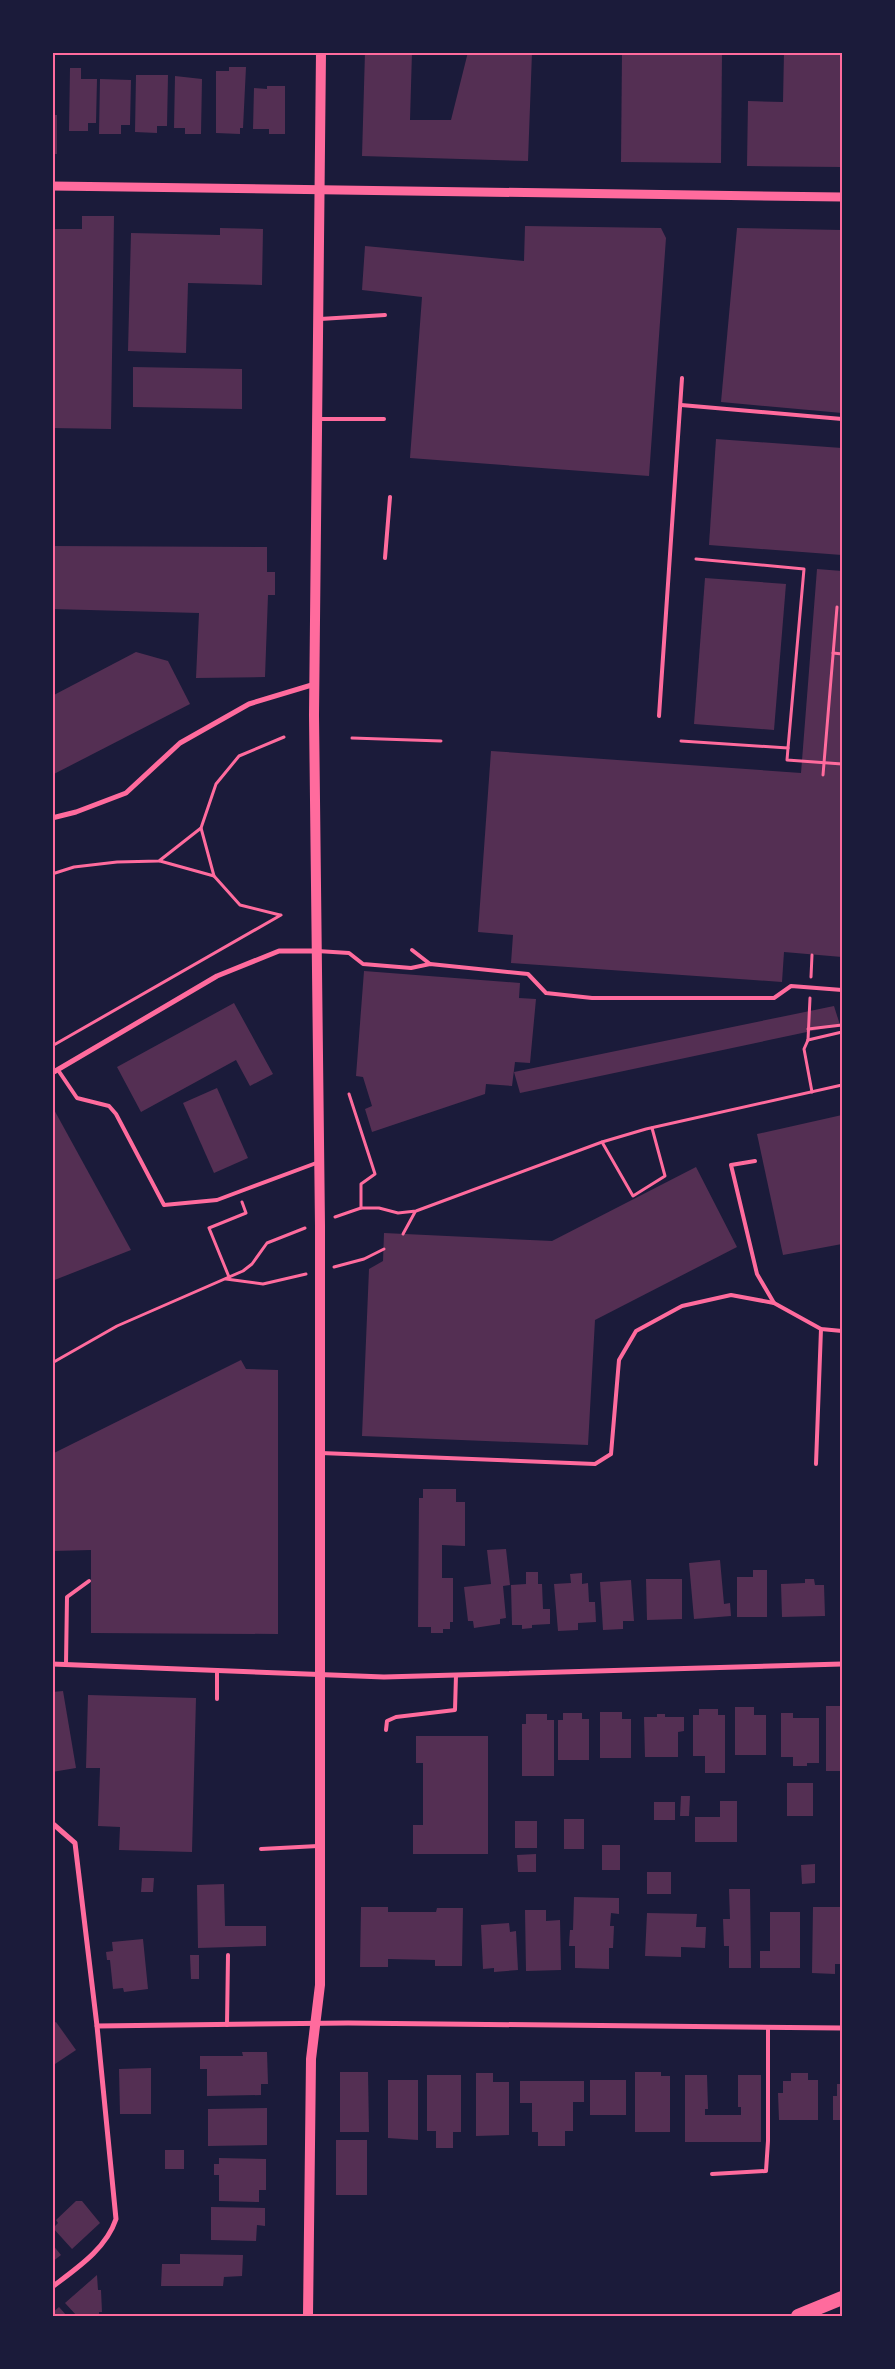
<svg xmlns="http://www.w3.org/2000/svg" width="895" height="2369" font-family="'PT Sans Narrow',sans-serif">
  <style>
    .building { fill: #542f53 }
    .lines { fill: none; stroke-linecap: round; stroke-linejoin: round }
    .path { stroke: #ff6b9d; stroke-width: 3 }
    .service { stroke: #ff6b9d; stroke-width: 4 }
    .minor { stroke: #ff6b9d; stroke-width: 5 }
    .tertiary { stroke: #ff6b9d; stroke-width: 9 }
    .secondary { stroke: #ff6b9d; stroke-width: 10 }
    .trunk { stroke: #ff6b9d; stroke-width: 14 }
    .neatline { fill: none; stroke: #ff6b9d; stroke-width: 2 }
  </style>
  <rect width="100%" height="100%" fill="#1b1b3a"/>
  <g class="building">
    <rect x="52" y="52" width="3" height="40"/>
    <path d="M365,52H412L410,120H451L468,52H532L528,161L362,156Z"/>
    <path d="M622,52H722L721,163L621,162Z"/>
    <path d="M784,52H842V167L747,166L748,101L783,102Z"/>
    <path d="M229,67H246L243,128H240V134L216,133V71H229Z"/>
    <path d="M70,68H81V79H97L96,123H88V131H69Z"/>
    <path d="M136,75H168L167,126H157V133L135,132Z"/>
    <path d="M175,76L202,79L201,134H185V128H174Z"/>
    <path d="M100,79L131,80L130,125H121V134H99Z"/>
    <path d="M267,86H285V134H269V129H253L254,88L267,89Z"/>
    <rect x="52" y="115" width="5" height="39"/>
    <path d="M82,216H114L111,429L52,428V229H82Z"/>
    <path d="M525,226L661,228L666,238L649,476L410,458L422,297L362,290L365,246L524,261Z"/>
    <path d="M220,228L263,229L262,285L188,283L186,353L128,351L131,233L220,235Z"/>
    <path d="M737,228L842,230V413L721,402Z"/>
    <path d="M133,367L242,369V409L133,407Z"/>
    <path d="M716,439L842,448V555L709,545Z"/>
    <path d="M52,546L267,547V572H275V595H268L265,677L196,678L199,613L52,609Z"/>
    <path d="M817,569L842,571V957L784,952L782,982L511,963L513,935L478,932L491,751L801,773Z"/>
    <path d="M705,578L786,584L774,730L694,724Z"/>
    <path d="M136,652L168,661L190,704L52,775V696Z"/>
    <path d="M364,971L520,983L519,998L536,999L530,1063L515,1062L512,1086L486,1084L485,1094L372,1132L365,1109L372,1106L363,1077L356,1076Z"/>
    <path d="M234,1003L273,1074L250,1086L236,1060L141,1112L117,1067Z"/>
    <path d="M834,1006L840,1025L520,1093L514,1072Z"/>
    <path d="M217,1088L248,1158L214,1173L183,1103Z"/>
    <path d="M52,1106L131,1250L52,1281Z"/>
    <path d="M842,1115V1244L783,1255L757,1134Z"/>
    <path d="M696,1167L737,1247L595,1320L588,1445L362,1436L369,1269L383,1261L384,1233L552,1241Z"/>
    <path d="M241,1360L246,1369L278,1370V1634L91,1633V1550L52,1551V1454Z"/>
    <path d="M423,1489H456V1502H465V1546L442,1545V1578H453V1622H450V1629H443V1633H431V1627H418L419,1498H423Z"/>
    <path d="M506,1549L510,1585L503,1586L506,1618L500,1619V1624L474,1628L473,1621H468L464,1587L491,1584L487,1550Z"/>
    <path d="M720,1560L724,1604L730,1603L731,1616L694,1619L689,1563Z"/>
    <path d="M753,1570H767V1617H737V1577H753Z"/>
    <path d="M526,1572H538V1584H542L543,1609H550V1624L532,1625V1628L522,1629V1625H512L511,1585L526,1584Z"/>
    <path d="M582,1573V1584L588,1583L589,1602H595L596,1622L578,1623V1630L558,1631L554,1584L571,1583L570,1574Z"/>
    <path d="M646,1579H682V1619L647,1620Z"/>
    <path d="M805,1579H814L815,1585H824L825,1616L782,1617L781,1584L805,1583Z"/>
    <path d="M631,1580L634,1621H623V1629L603,1630L600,1582Z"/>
    <path d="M63,1691L76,1768L52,1772V1692Z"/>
    <path d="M88,1695L196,1698L192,1852L119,1850L120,1827L98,1826L100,1768H86Z"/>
    <path d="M826,1706H842L840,1771H826Z"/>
    <path d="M735,1707H754V1715H766V1755H735Z"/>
    <path d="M699,1709H718V1715H725V1773H705V1756H693V1715H699Z"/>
    <path d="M600,1712H622V1719H631V1758H600Z"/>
    <path d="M563,1713H582V1719H589V1760H558V1720H563Z"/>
    <path d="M781,1713H793V1718H819V1763H807V1766H793V1757H781Z"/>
    <path d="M526,1714H547V1720H554V1776H522V1724H526Z"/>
    <path d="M657,1714H665V1717H684V1731L678,1732V1757H645L644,1717H657Z"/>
    <path d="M416,1736H488V1854H413V1825H423V1763H416Z"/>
    <rect x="787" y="1783" width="26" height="33"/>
    <path d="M681,1796H690L689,1816H680Z"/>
    <path d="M720,1801H737V1842H695V1817H720Z"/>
    <rect x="654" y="1802" width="21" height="18"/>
    <rect x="564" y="1819" width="20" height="30"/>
    <rect x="515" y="1821" width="22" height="27"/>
    <rect x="602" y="1845" width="18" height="25"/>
    <path d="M536,1854V1872H518L517,1855Z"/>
    <path d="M815,1864V1883L802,1884L801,1865Z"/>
    <rect x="647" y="1872" width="24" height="22"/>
    <path d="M142,1878H154L153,1892H141Z"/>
    <path d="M224,1884L225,1926H266V1946L198,1948L197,1885Z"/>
    <path d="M729,1889H750L751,1968H729V1946H724L723,1919H730Z"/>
    <path d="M574,1897L619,1898V1914L611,1913L610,1926H614L613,1948H609V1969L575,1968V1946H569L570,1930H573Z"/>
    <path d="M361,1907H388V1912H436L437,1908H463L462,1966H435V1960L388,1959V1967H360Z"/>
    <path d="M813,1907H841L842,1964H835V1974L812,1973Z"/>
    <path d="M525,1910H546V1921L560,1920L561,1970L526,1971Z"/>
    <path d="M770,1912H800V1968H760V1951H770Z"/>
    <path d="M647,1913L697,1914L696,1927H706L705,1948L681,1947V1957L645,1956Z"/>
    <path d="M509,1923L510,1932L516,1931L518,1970L494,1972V1968L483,1969L481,1925Z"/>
    <path d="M143,1939L148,1989L124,1992L123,1988L113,1989L110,1960H107L106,1952L113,1951L112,1942Z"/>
    <path d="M190,1955H199V1979H191Z"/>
    <path d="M56,2022L76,2050L52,2066V2024Z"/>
    <path d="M242,2052H267L268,2084H261V2095L207,2096V2069H200V2056H243Z"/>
    <path d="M151,2068V2114H120L119,2069Z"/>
    <path d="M340,2072H368L369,2132H340Z"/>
    <path d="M635,2072H661V2076H670V2132H635Z"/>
    <path d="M476,2073H493V2082H509V2135L476,2136Z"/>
    <path d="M791,2073H808V2080H818V2120H779L778,2093H783V2081H791Z"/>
    <path d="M427,2075H461V2132H453V2148H436V2131H427Z"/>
    <path d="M685,2075H707L708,2109H705V2115H741V2107H738V2075H761V2142H685Z"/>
    <path d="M388,2080H418V2140L388,2138Z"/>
    <rect x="590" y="2080" width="36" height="35"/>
    <path d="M520,2081H584V2102H573V2131H565V2146H538V2132H532V2103H520Z"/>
    <path d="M837,2084H842V2120H833V2096H837Z"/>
    <path d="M267,2108V2145L208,2146V2109Z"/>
    <rect x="336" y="2140" width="31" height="55"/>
    <rect x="165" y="2150" width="19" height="19"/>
    <path d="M219,2158L266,2159V2190H259V2202L219,2201V2175H214V2164H219Z"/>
    <path d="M76,2201H82L100,2223L72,2249L53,2228L58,2223L56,2220Z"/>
    <path d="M211,2207L265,2208V2226L257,2225L256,2241L211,2240Z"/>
    <path d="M52,2244L61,2255L52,2262Z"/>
    <path d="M180,2254L243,2255L242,2276L224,2277L223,2286H161L162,2264H180Z"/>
    <path d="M97,2275L98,2290H101L102,2312H99V2316H77L65,2303Z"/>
    <path d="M59,2307L67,2316H52V2313Z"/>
  </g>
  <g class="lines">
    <g class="path">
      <path d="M833,653L842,654"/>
      <path d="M352,738L441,741"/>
      <path d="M681,741L788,748L804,569L696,559"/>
      <path d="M788,748L787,760L842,764"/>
      <path d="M823,775L837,607"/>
      <path d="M201,828L214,876L240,905L280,915"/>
      <path d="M160,861L214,876"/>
      <path d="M52,874L74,867L117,862L159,861L201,828L216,784L239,756L284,737"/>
      <path d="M811,977L812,955"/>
      <path d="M808,1029L842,1025"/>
      <path d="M808,1040L810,998"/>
      <path d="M808,1040L804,1049L812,1092"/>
      <path d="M808,1040L842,1032"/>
      <path d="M52,1046L281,915"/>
      <path d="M349,1094L375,1174L361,1184V1208"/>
      <path d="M602,1142L633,1196L665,1176L652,1128"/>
      <path d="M335,1217L361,1208H379L398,1213L416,1211L602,1142L646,1129L842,1085"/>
      <path d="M403,1234L415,1212"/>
      <path d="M334,1267L364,1259L384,1249"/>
      <path d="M229,1277L209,1228L246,1213L242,1202"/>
      <path d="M226,1279L263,1284L306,1274"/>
      <path d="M52,1363L117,1326L243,1271L252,1264L267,1243L305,1228"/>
    </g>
    <g class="service">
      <path d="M320,319L385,315"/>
      <path d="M681,405L842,419"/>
      <path d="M319,419H384"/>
      <path d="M385,558L390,497"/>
      <path d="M659,716L682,378"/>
      <path d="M412,950L430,964"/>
      <path d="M317,951L349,953L363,964L411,968L430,964L528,974L546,993L592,998H774L791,986L842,990"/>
      <path d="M58,1070L77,1098L109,1106L116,1114L164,1205L217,1200L319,1162"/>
      <path d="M755,1161L731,1165L757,1274L774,1303"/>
      <path d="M321,1453L595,1464L611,1454L619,1360L636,1331L682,1306L731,1295L774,1303L821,1329L842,1331"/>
      <path d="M816,1464L821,1329"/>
      <path d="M66,1664L67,1597L89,1581"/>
      <path d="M217,1670V1699"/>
      <path d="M386,1730L387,1721L396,1717L455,1710L456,1675"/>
      <path d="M261,1849L318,1846"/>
      <path d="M227,2025L228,1955"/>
      <path d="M712,2174L766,2171L768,2141V2028"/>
    </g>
    <g class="minor">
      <path d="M52,818L76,812L126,793L180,743L249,704L315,684"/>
      <path d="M52,1073L217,976L279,951H317"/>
      <path d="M52,1664L384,1677L842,1664"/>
      <path d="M52,1823L75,1843L97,2026L116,2219C106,2249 77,2268 52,2287"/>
      <path d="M97,2026L348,2023L842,2028"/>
    </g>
    <path class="tertiary" d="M52,186L842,197"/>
    <path class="secondary" d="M308,2316L311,2059L320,1985V1226L314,715L321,52"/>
    <path class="trunk" d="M798,2316L842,2298"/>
  </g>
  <rect width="895" height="2369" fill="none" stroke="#1b1b3a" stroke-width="108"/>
  <rect x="54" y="54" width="787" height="2261" class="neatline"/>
</svg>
